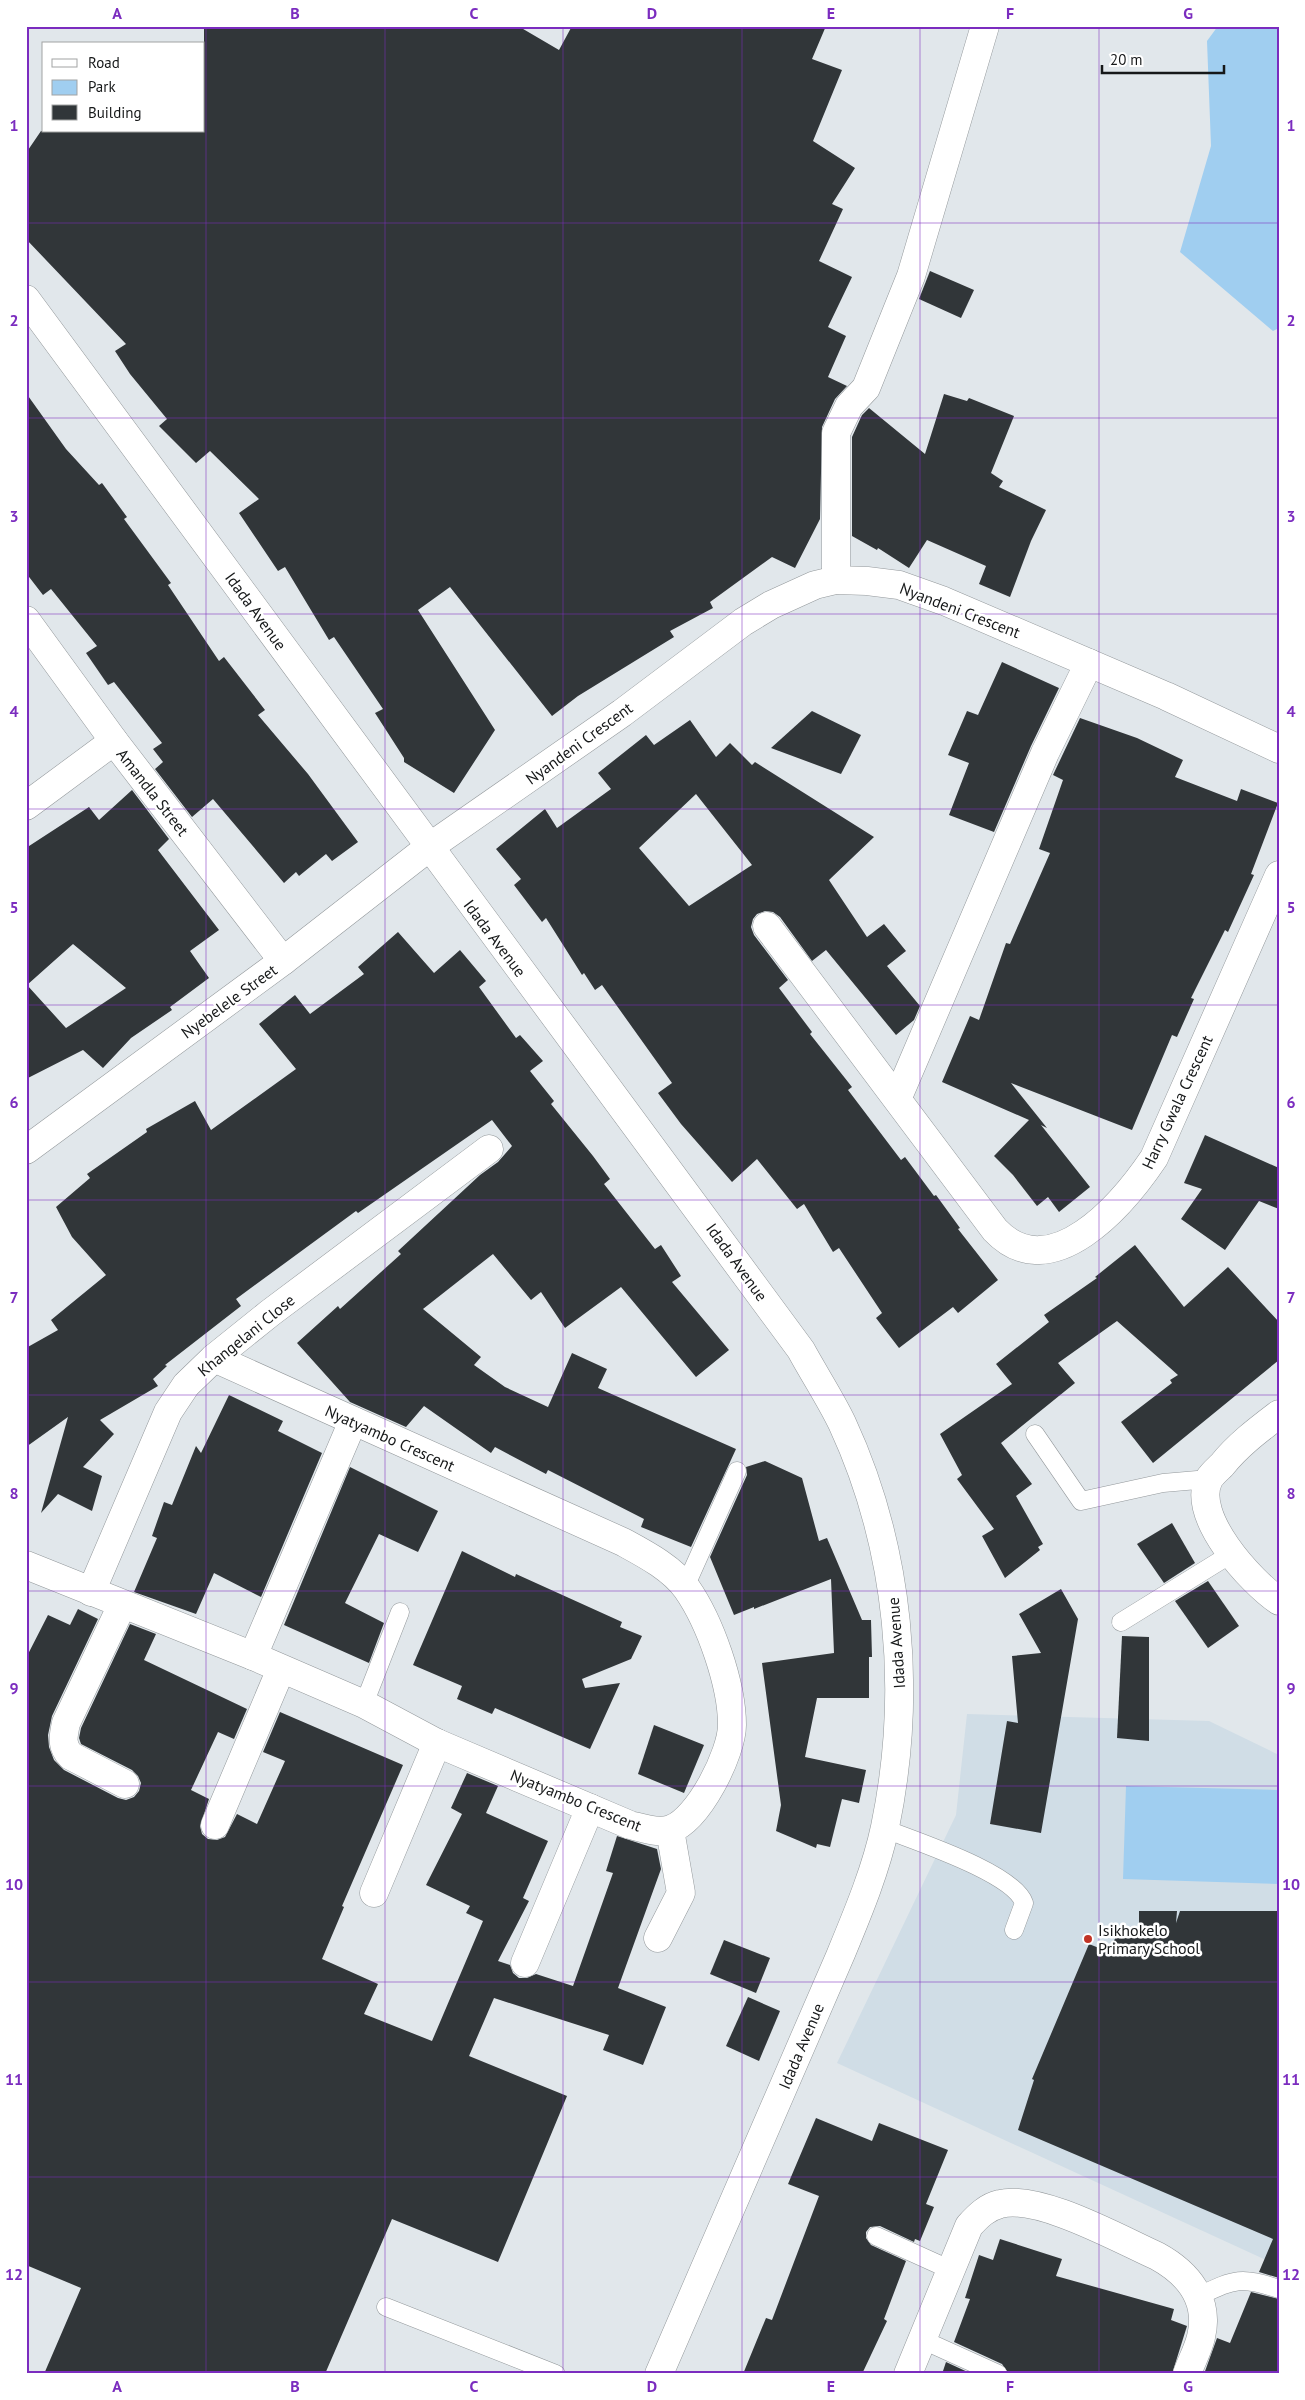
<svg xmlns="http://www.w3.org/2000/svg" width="1305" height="2400" font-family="'PT Sans',sans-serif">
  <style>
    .built { fill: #d0dde6 }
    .green { fill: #a0cef0 }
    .building { fill: #313639; fill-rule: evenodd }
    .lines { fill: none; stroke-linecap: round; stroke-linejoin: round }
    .lane-casing { stroke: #93989b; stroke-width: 19 }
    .street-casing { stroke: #93989b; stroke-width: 29 }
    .secondary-casing { stroke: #93989b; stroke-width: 29 }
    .lane { stroke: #fff; stroke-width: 18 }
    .street { stroke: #fff; stroke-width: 28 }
    .secondary { stroke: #fff; stroke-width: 28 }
    .grid { fill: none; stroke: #7b2cbf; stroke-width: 1; stroke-opacity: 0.55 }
    .poi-dot { fill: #c13426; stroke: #fff; stroke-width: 2 }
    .labels { text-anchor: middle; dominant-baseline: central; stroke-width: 5; stroke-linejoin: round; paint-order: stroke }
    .street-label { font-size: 16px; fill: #161819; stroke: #fff }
    .poi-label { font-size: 16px; fill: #161819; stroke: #fff; text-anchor: start }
    .neatline { fill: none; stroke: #7b2cbf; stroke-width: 2 }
    .grid-label { font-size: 16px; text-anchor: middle; font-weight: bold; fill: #7b2cbf }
  </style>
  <rect width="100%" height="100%" fill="#e1e7eb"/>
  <path class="built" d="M967,1714L1209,1721L1279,1755V2266L837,2063L956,1815Z"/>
  <g class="green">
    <path d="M1218,26H1279V328L1273,331L1180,252L1211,146L1207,41Z"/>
    <path d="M1126,1786L1279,1790V1884L1123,1879Z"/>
  </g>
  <g class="building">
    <path d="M204,26H518L559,50L572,26H826L812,59L842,70L813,141L855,168L832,204L843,209L819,261L852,277L828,327L846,336L828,377L847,386L835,399L822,427L820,519L795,568L772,557L710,602L713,608L670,631L674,637L578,696L552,716L450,587L418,610L495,730L454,793L404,762V758L375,713L383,709L334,637L329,640L285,567L278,571L239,513L259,499L210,451L196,463L159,426L167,419L130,374L115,351L126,344L26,239V153L41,131H204Z"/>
    <path d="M930,271L974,290L961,318L919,299Z"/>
    <path d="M26,393L66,449L99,485L102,483L127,517L124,519L171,583L168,585L219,661L224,657L265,710L258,715L308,774L358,842L332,861L326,854L299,876L296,872L284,883L213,799L192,817L155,769L163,762L153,749L162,743L114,682L108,685L86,653L97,646L51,589L43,595L26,573Z"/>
    <path d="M944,394L967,401L969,398L1014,416L991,473L1003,481L999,487L1046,510L1031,541L1010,597L979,584L986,566L927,540L909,568L878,548L877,550L852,536V437L862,415L869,408L925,454Z"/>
    <path d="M1002,662L1059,688L1031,746L994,832L949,815L969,763L948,755L967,711L978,715Z"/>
    <path d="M812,711L861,735L841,774L771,748Z"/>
    <path d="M1080,718L1137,738L1183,760L1175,777L1237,801L1241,789L1278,803L1251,874L1254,875L1228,932L1225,930L1191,998L1194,999L1177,1037L1172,1035L1132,1130L1011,1083L1047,1128L1041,1125L1090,1187L1059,1212L1048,1197L1037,1206L1013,1175L994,1156L1029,1120L942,1082L970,1016L979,1020L1006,943L1010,944L1050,853L1039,849L1063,780L1053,775Z"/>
    <path d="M690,720L716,757L730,743L752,765L755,762L874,837L829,880L867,937L884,924L906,951L887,966L920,1006L914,1020L896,1035L826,950L812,961L780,917L773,912L765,911L757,914L753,919L751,927L754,935L788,980L779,988L812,1032L810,1034L852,1087L848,1090L901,1160L905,1157L934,1196L936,1195L960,1228L958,1229L998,1280L958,1313L953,1307L899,1348L876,1318L882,1313L839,1248L833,1252L804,1204L797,1209L757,1159L732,1182L681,1124L658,1093L672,1083L602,985L595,990L584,973L582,975L546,918L542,922L514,885L521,879L496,849L545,809L557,828L611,789L598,773L646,735L654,745ZM696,794L752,865L689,906L639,848Z"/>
    <path d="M132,790L169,839L158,850L219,930L190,951L209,978L170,1007L172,1010L131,1038L103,1068L83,1050L26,1079V848L89,807L99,820ZM73,944L126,988L66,1028L27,985Z"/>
    <path d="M398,932L434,973L460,950L486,981L479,987L516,1038L520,1035L543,1061L530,1071L554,1101L551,1104L593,1156L610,1179L604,1184L655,1249L661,1245L681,1276L672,1282L729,1350L696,1377L621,1287L565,1328L541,1292L531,1300L493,1254L423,1309L481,1357L474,1365L505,1387L548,1407L572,1353L607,1369L598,1388L736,1449L691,1547L641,1527L644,1519L548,1470L546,1474L495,1447L491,1453L424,1406L406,1427L350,1402L297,1343L338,1306L340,1309L401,1254L398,1251L480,1175L498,1162L512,1146L492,1120L358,1213L356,1211L236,1299L241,1306L165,1365L167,1366L153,1379L158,1386L100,1420L114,1434L83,1467L102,1476L92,1511L58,1494L41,1513L68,1417L26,1447V1348L58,1330L51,1320L106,1275L72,1237L56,1207L90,1178L87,1174L147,1132L146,1129L195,1101L211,1130L296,1069L259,1024L295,995L310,1014L364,974L358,967Z"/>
    <path d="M1205,1135L1279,1168V1209L1259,1201L1225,1250L1181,1219L1202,1189L1184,1183Z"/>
    <path d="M1135,1245L1184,1307L1228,1267L1279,1322V1360L1153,1463L1121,1422L1172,1383L1170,1380L1178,1375L1117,1321L1058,1363L1075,1383L1001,1443L1032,1484L1016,1496L1043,1544L1038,1547L1040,1550L1005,1578L982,1536L994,1529L957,1479L962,1475L940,1434L1012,1384L996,1364L1049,1322L1044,1315L1097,1278L1095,1277Z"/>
    <path d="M229,1395L283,1421L278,1431L322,1453L261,1597L214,1573L196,1614L134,1592L157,1538L152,1536L164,1502L172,1505L196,1446L201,1453Z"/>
    <path d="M765,1461L802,1478L819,1541L827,1538L862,1620H871L872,1657H869V1698H817L805,1757L866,1770L859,1803L842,1799L830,1847L817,1844L816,1848L776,1831L781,1805L762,1663L834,1653L831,1579L754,1609V1607L734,1615L710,1557L747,1475L746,1467Z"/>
    <path d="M350,1467L438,1511L418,1552L379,1534L345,1603L384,1623L369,1663L284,1625Z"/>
    <path d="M1172,1523L1195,1563L1164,1583L1137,1544Z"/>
    <path d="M462,1551L515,1577L516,1574L622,1622L620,1627L642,1636L631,1659L582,1679L585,1688L620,1683L590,1749L495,1708L492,1714L457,1699L462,1686L413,1665Z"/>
    <path d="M1208,1581L1239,1626L1208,1648L1175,1601Z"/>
    <path d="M1061,1589L1078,1619L1041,1833L990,1824L1007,1721L1018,1723L1012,1656L1041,1653L1019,1614Z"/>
    <path d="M78,1609L98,1619L52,1716L48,1735L49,1747L54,1760L64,1770L118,1798L126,1800L134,1797L139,1791L141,1783L138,1776L132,1770L81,1744L79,1738L81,1728L130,1624L156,1634L144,1660L247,1709L234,1739L218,1732L191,1790L209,1799L200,1826L202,1834L208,1839L217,1840L225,1837L237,1814L257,1824L285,1761L263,1752L280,1712L403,1765L342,1906L344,1907L322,1959L378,1984L364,2014L432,2041L483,1921L466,1913L470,1906L426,1885L462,1814L451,1808L467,1773L498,1786L486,1813L548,1841L523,1898L529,1901L498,1961L510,1965L513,1973L519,1978H527L536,1974L573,1986L613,1873L606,1871L617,1836L657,1849L661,1869L618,1988L666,2007L643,2065L603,2050L609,2035L494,1998L469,2056L567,2096L498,2262L392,2219L325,2374H44L81,2288L26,2265V1658L48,1615L70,1625Z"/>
    <path d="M1122,1636L1149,1637V1741L1117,1738Z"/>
    <path d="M654,1725L704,1745L684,1793L638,1774Z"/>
    <path d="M1139,1911H1177L1176,1923L1180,1911H1279V2278L1259,2272L1273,2239L1018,2130L1034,2080L1032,2079L1089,1944L1109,1952L1117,1934L1139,1933Z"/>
    <path d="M724,1940L770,1958L756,1993L710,1974Z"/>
    <path d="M748,1997L780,2011L759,2061L726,2046Z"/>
    <path d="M816,2118L872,2141L879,2123L948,2150L926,2204L934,2207L920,2241L915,2239L914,2242L880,2226L870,2227L866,2232V2238L871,2245L906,2261L884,2319L887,2321L862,2374H743L766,2318L772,2320L819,2196L788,2184Z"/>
    <path d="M1000,2239L1062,2259L1056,2276L1174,2309L1171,2320L1187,2326L1172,2374H1009L1002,2364L954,2342L970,2299L965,2298L979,2255L993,2260Z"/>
    <path d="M1251,2292L1279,2299V2374H1204L1217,2338L1230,2343Z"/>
    <path d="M946,2362L972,2374H942Z"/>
  </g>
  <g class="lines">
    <g class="lane-casing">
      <g id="lane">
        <path d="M1035,1434L1081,1501L1163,1483L1209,1479"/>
        <path d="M685,1587L737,1471"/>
        <path d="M1121,1622L1231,1554"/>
        <path d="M364,1704L400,1612"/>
        <path d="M885,1829C915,1841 1014,1873 1024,1903L1014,1930"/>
        <path d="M876,2236L951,2270"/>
        <path d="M1199,2296C1235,2279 1240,2276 1279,2289"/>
        <path d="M386,2307L556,2374"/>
        <path d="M923,2340L998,2374"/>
      </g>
    </g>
    <g class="street-casing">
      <g id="street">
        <path d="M836,580V433L849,406L866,388L911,276L985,26"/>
        <path d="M26,620L114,741L283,961"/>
        <path d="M26,806L114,741"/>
        <path d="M767,926L995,1230C1051,1289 1123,1204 1154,1158L1279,875"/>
        <path d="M898,1097L1045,753L1089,663"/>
        <path d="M26,1150L283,961L428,848L622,713L743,622L771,605L815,585L836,580L867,581L899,585L944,601L1166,696L1279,749"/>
        <path d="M1279,1414C1258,1430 1238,1445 1222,1465C1218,1469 1212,1474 1209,1479C1190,1516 1251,1582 1279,1601"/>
        <path d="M26,1565L253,1656L364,1704L437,1743L630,1825C642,1828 658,1834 671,1829C699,1819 732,1753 732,1725C732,1684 710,1622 687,1589C672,1568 645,1554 623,1542L214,1358"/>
        <path d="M91,1592L168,1412L186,1385L214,1358L270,1313L489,1149"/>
        <path d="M122,1605L66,1723C63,1737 61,1746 71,1756L125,1784"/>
        <path d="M253,1656L353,1421"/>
        <path d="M215,1825L281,1669"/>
        <path d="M374,1893L437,1743"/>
        <path d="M658,1938L681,1893L670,1830"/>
        <path d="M525,1963L590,1808"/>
        <path d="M908,2374L969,2226C978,2216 987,2207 1000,2204C1039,2194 1119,2239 1157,2256C1188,2273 1210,2300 1201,2337C1198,2350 1191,2362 1187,2374"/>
      </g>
    </g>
    <g class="secondary-casing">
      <path id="secondary" d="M26,299L801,1350C814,1374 830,1398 842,1423C900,1548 913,1692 885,1827C876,1870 857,1915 840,1956L659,2374"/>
    </g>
    <use href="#lane" class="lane"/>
    <use href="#street" class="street"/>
    <use href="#secondary" class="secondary"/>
  </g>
  <path class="grid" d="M206,26V2374M385,26V2374M563,26V2374M742,26V2374M920,26V2374M1099,26V2374M26,223H1279M26,418H1279M26,614H1279M26,809H1279M26,1005H1279M26,1200H1279M26,1395H1279M26,1591H1279M26,1786H1279M26,1982H1279M26,2177H1279"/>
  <circle class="poi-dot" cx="1088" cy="1939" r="5"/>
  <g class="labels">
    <g class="street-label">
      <text transform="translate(960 610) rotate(21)">Nyandeni Crescent</text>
      <text transform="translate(256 611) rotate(54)">Idada Avenue</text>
      <text transform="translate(579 743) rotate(-36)">Nyandeni Crescent</text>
      <text transform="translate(153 792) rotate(52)">Amandla Street</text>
      <text transform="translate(495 938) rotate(53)">Idada Avenue</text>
      <text transform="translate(229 1001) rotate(-36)">Nyebelele Street</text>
      <text transform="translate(1177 1102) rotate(-65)">Harry Gwala Crescent</text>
      <text transform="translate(737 1262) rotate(54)">Idada Avenue</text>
      <text transform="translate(246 1335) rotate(-39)">Khangelani Close</text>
      <text transform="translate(390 1438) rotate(24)">Nyatyambo Crescent</text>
      <text transform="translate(896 1643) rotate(-94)">Idada Avenue</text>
      <text transform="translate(576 1800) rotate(22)">Nyatyambo Crescent</text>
      <text transform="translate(801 2046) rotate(-67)">Idada Avenue</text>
    </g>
    <g class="poi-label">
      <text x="1098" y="1930">Isikhokelo<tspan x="1098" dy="18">Primary School</tspan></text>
    </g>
  </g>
  <rect width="1305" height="2400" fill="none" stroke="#ffffff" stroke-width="55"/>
  <rect x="42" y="42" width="162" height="90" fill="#ffffff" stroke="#a2a3a3"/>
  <rect x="52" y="59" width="25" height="8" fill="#ffffff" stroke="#a2a3a3"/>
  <text x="88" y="68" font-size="15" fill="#161819">Road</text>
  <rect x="52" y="80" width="25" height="15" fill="#a0cef0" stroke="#a2a3a3"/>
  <text x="88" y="92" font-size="15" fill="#161819">Park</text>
  <rect x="52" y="105" width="25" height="15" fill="#313639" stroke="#a2a3a3"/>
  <text x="88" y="118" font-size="15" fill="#161819">Building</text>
  <path d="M1102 65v8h122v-8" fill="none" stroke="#161819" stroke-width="2.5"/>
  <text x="1110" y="65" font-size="15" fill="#161819" stroke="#ffffff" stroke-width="4" paint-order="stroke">20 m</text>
  <rect x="28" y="28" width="1250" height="2344" class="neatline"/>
  <g class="grid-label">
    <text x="117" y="19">A</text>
    <text x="295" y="19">B</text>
    <text x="474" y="19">C</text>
    <text x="652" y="19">D</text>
    <text x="831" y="19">E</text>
    <text x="1010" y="19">F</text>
    <text x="1188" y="19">G</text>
    <text x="14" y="131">1</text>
    <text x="1291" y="131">1</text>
    <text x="14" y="326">2</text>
    <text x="1291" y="326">2</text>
    <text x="14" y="522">3</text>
    <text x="1291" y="522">3</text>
    <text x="14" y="717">4</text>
    <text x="1291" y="717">4</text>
    <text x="14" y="913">5</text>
    <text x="1291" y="913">5</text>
    <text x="14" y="1108">6</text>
    <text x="1291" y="1108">6</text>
    <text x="14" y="1303">7</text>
    <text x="1291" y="1303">7</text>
    <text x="14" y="1499">8</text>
    <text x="1291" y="1499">8</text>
    <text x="14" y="1694">9</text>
    <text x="1291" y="1694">9</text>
    <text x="14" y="1890">10</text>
    <text x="1291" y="1890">10</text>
    <text x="14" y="2085">11</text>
    <text x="1291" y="2085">11</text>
    <text x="14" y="2280">12</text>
    <text x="1291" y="2280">12</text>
    <text x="117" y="2392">A</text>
    <text x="295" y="2392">B</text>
    <text x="474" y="2392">C</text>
    <text x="652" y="2392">D</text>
    <text x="831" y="2392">E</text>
    <text x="1010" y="2392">F</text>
    <text x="1188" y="2392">G</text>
  </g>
</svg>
